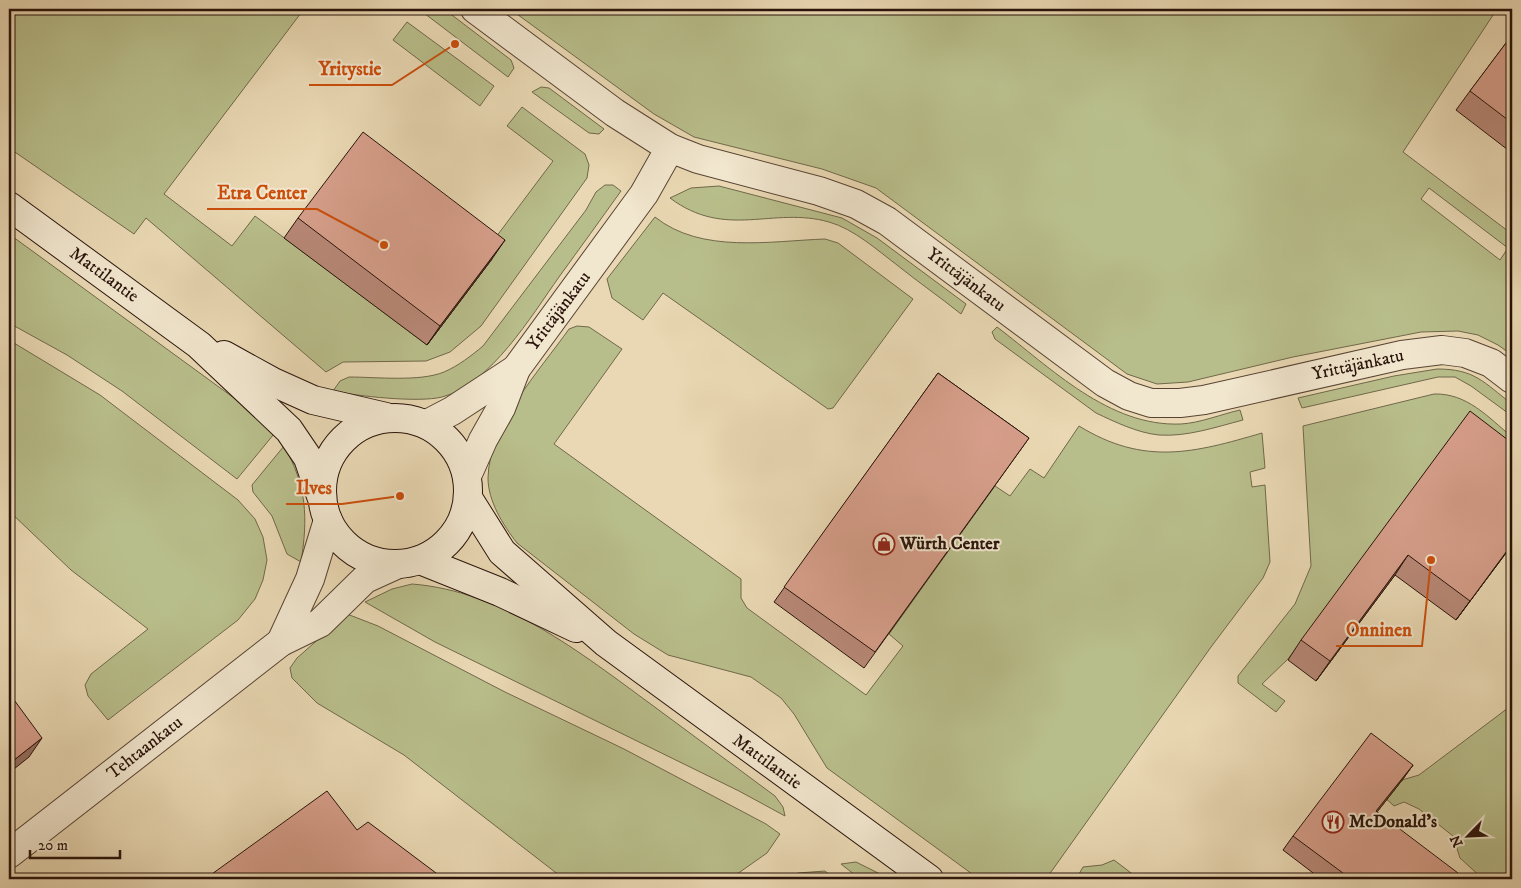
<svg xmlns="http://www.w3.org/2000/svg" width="1521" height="888" font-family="'IM FELL DW Pica',serif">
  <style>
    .green { fill: #b8be8b; stroke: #70684a; fill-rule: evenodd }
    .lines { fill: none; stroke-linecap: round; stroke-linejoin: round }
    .street-casing { stroke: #594434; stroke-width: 30 }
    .secondary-casing { stroke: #29130a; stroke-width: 30 }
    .street { stroke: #f1e6ce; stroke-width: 28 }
    .secondary { stroke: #f1e6ce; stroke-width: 28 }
    .wall { fill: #b88877; stroke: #29130a }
    .shaded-wall { fill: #966f61; stroke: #29130a }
    .building { fill: #d69e8a; stroke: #29130a }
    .labels { text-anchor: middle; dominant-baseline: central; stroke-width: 4; stroke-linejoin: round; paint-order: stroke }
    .street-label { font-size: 18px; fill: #29130a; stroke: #f1e6ce }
    .poi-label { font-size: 18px; font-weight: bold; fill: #29130a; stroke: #f1e6ce; text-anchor: start }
    .leader { fill: none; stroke: #cb4e0c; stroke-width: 2 }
    .callout-dot { fill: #cb4e0c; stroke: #f1e6ce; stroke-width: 2 }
    .callout-label { font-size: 19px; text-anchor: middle; font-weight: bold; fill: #cb4e0c; stroke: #f1e6ce; stroke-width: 4; stroke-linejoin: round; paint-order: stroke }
  </style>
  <rect width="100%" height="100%" fill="#e9d8b3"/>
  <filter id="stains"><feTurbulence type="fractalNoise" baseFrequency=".004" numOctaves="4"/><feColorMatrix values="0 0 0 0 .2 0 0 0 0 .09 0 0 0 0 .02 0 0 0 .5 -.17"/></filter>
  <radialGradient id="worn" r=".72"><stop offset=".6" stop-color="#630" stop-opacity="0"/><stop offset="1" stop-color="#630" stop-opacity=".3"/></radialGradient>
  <g class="green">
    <path d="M9,9H304L164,194L232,246L255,216L427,345L491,260L484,253L553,161L507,126L522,107L585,154L589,165L587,178L481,326L450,352L426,361L343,362L326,372L146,218L134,234L9,148Z"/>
    <path d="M444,9L511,60L514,68L508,77L420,10Z"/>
    <path d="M510,9H1497L1403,152L1512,234V355L1498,345L1478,335L1458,331L1421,332L1293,357L1188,382L1157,384L1127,374L876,188L822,169L694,137L654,114ZM1429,188L1508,248L1500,260L1421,199Z"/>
    <path d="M407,22L494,86L480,106L393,40Z"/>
    <path d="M541,87L549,88L604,129L599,134L589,133L532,92Z"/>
    <path d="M605,185H613L621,191C601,219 580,248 559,277C532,315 490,385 442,397C418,403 357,396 333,391L340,381L349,377C376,377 420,382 444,372C458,366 471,356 483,346L586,210L596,192Z"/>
    <path d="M719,186L842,218L877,238L966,304L961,314C940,297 918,282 897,265C877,250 854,229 829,222C773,206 726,240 670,198L691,188Z"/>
    <path d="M655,217C701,254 770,241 825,239L838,243L913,299L833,408L828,409L663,293L643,320L612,298L607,279Z"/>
    <path d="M9,234L256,414L274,434L237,479L122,391L67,355L9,323Z"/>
    <path d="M577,326L589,327L622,349L554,444L741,579V598L747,608L866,695L903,646L889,634L995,486L1010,496L1030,469L1044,478L1079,426C1144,466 1194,453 1262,433L1265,468L1250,472L1252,487L1265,485L1270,562L1263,578L1211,647L1046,879H979L827,768L794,714L781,698L751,677L668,655L634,634L517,543C503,525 488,501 488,478C489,425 540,370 569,329Z"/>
    <path d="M997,327C1051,368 1109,427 1181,424C1200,423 1222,414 1240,410L1243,420C1216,427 1187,437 1159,435C1138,433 1115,422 1096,413L995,339L992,332Z"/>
    <path d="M9,340L100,395L238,500L255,519L263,537L267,560L263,580L255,599L238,620L108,720L88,696L85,685L91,674L148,629L71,570L9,511Z"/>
    <path d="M1437,369C1475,369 1483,382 1512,404V416L1471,386L1455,377H1438L1302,408L1298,398L1394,376Z"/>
    <path d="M1434,394C1467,393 1488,417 1512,437V472L1456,431L1288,659L1262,684L1285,701L1276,712L1238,683V676L1295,604L1311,566L1303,426Z"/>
    <path d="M284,446C307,486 308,518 301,562L287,554L272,516L253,492L252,485Z"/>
    <path d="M412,584C503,591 581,653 652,705C693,735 734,766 775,796L783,807L785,816L739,791L435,642L365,602L392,589Z"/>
    <path d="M347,614L378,626L505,692L624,749L766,824L780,834L767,853L730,879H564L404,755L317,703L292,678L290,668L297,658Z"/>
    <path d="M1512,705V879H1483L1460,858L1453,836L1419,809L1404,802L1394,806L1382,795L1392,792L1402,780L1419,775Z"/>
    <path d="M1114,860L1139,879H1080L1079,874L1083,867L1102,865Z"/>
    <path d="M856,862L890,879H860L841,864Z"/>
    <path d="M825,871L835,879H789L798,873Z"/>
  </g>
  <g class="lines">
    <g class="street-casing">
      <g id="street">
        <path d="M475,9L615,113L670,148L698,159L819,191L856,204L887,221L1105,383L1129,396L1151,403H1180L1204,400L1402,355L1442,350L1465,353L1491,363L1512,379"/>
        <path d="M427,424L452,411L516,369"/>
        <path d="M467,476L483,440L501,408L516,369L644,194L670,148"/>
        <path d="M281,642L310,579L328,520"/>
        <path d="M9,854L281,642L320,623L365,579L398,564"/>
      </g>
    </g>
    <g class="secondary-casing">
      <g id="secondary">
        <path d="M9,206L199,345L289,430L308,458L321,496"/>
        <path d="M224,355L273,382L313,400L386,417"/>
        <circle cx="395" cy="491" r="73"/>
        <path d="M468,498L502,552L606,643L929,879"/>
        <path d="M420,560L500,592L576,628"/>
      </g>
    </g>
    <use href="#street" class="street"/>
    <use href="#secondary" class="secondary"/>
  </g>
  <g class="wall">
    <path d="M1512,35V153L1456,110L1470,91Z"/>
    <path d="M298,218L492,259L427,345L284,238Z"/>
    <path d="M938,373L1029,438L864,668L774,602Z"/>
    <path d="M1512,443V545L1456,620L1395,575L1316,681L1288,660L1301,640Z"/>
    <path d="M1413,765L1403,779L1377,812L1456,879H1321L1283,850L1293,836Z"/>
  </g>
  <g class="shaded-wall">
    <path d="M505,240L492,259L427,345L440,326Z"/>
    <path d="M1512,544V545L1456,620Z"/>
    <path d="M1408,555L1395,575L1316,681L1330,661Z"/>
    <path d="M42,738L29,757L9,773V764Z"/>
    <path d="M1413,765L1403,779L1366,826L1376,811Z"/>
  </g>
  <g class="building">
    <path d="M1512,35V123L1470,91Z"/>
    <path d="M363,132L505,240L440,326L298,218Z"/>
    <path d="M938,373L1029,438L875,652L784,587Z"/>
    <path d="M1470,411L1512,443V544L1470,601L1408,555L1330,661L1301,640Z"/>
    <path d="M9,693L42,738L9,764Z"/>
    <path d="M1371,733L1413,765L1376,811L1458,873L1454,878L1456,879H1351L1293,836Z"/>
    <path d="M327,791L357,830L368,822L444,879H205Z"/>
  </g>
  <defs>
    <g id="shop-ring" transform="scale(1.125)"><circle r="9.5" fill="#f1e6ce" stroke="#8f2418" stroke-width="1.5"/><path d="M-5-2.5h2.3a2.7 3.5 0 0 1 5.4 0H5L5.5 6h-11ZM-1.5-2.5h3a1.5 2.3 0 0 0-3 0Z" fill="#8f2418"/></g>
    <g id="restaurant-ring" transform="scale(1.125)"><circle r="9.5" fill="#f1e6ce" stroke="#8f2418" stroke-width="1.5"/><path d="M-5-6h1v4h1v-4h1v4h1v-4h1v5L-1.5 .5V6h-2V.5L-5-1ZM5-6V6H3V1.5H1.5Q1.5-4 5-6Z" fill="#8f2418"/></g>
  </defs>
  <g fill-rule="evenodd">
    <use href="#shop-ring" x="884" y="544"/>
    <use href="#restaurant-ring" x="1333" y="822"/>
  </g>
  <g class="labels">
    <g class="street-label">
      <text transform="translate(104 275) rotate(36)">Mattilantie</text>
      <text transform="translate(966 280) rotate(37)">Yrittäjänkatu</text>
      <text transform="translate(559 311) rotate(-53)">Yrittäjänkatu</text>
      <text transform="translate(1358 365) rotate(-12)">Yrittäjänkatu</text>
      <text transform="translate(145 748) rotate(-38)">Tehtaankatu</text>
      <text transform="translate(767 762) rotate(36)">Mattilantie</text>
    </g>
    <g class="poi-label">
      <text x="900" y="544">Würth Center</text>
      <text x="1349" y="822">McDonald's</text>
    </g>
  </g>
  <path class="leader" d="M455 44L392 85H309M384 245L317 209H207M400 496L342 504H286M1431 560L1422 646H1336"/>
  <g class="callout-dot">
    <circle cx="455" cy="44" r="5"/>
    <circle cx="384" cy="245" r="5"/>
    <circle cx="400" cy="496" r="5"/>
    <circle cx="1431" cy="560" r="5"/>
  </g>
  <g class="callout-label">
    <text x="350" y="75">Yritystie</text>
    <text x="262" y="199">Etra Center</text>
    <text x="314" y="494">Ilves</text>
    <text x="1379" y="636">Onninen</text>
  </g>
  <rect width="1521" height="888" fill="none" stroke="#e9d8b3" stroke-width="30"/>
  <rect x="10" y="10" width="1501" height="868" fill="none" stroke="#29130a" stroke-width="2.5"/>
  <rect x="15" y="15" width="1491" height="858" fill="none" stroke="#29130a"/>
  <g transform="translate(1468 836) rotate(246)" stroke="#f1e6ce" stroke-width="4" paint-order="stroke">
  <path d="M0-4L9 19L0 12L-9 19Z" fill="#29130a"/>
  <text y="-8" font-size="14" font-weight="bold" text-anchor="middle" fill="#29130a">N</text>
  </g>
  <path d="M30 850v8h90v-8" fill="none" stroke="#29130a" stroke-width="2.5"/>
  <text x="38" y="850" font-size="15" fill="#29130a" stroke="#f1e6ce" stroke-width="4" paint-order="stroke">20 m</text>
  <rect width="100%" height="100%" filter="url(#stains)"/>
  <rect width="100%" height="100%" fill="url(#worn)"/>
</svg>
